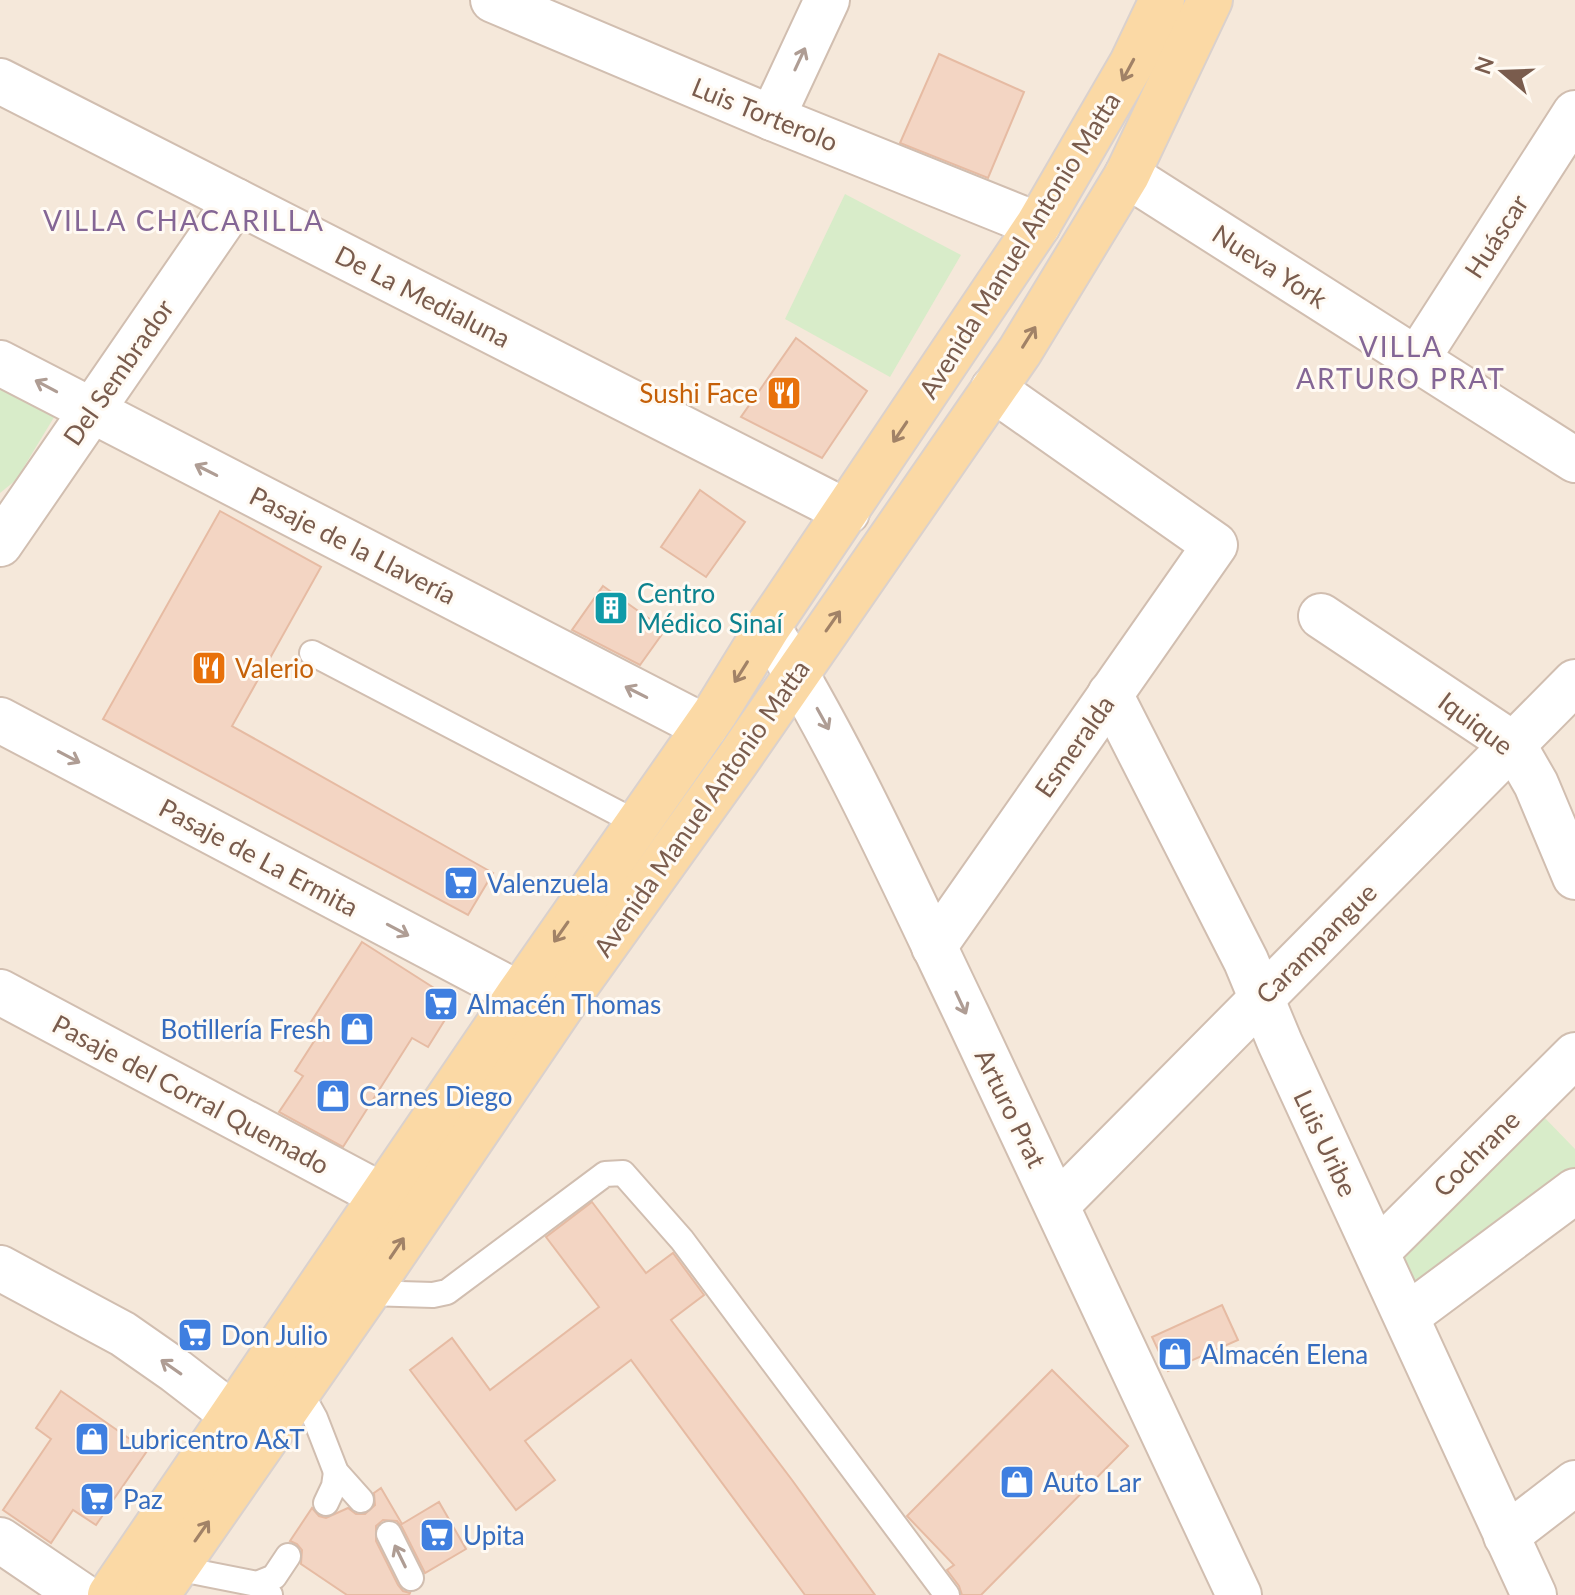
<svg xmlns="http://www.w3.org/2000/svg" width="1575" height="1595" font-family="Lato,sans-serif">
  <style>
    .residential { fill: #f5e8da }
    .green { fill: #d8ecc9 }
    .building { fill: #f3d5c3; stroke: #e6bba3; stroke-width: 2 }
    .lines { fill: none; stroke-linecap: round; stroke-linejoin: round }
    .service-casing { stroke: #d1beb0; stroke-width: 28 }
    .minor-casing { stroke: #d1beb0; stroke-width: 48 }
    .tertiary-casing { stroke: #d1beb0; stroke-width: 48 }
    .primary-casing { stroke: #dad1cd; stroke-width: 48 }
    .service { stroke: #fff; stroke-width: 24 }
    .minor { stroke: #fff; stroke-width: 44 }
    .tertiary { stroke: #fff; stroke-width: 44 }
    .primary { stroke: #fbd9a5; stroke-width: 44 }
    .oneway { stroke: #af9d94 }
    .oneway2 { stroke: #a18267 }
    .labels { text-anchor: middle; dominant-baseline: central; stroke-width: 6; stroke-linejoin: round; paint-order: stroke }
    .street-label { font-size: 26px; fill: #7a5c4d; stroke: #fffaf3 }
    .food-label { font-size: 26px; fill: #c56008; stroke: #fffaf3; text-anchor: end }
    .culture-label { font-size: 26px; fill: #0d838f; stroke: #fffaf3; text-anchor: start }
    .shop-label { font-size: 26px; fill: #366cbe; stroke: #fffaf3; text-anchor: start }
    .neighbourhood-label { font-size: 28px; letter-spacing: 2px; fill: #846695; stroke: #fffaf3 }
  </style>
  <rect width="100%" height="100%" fill="#fdf6ec"/>
  <rect class="residential" x="0" y="0" width="1575" height="1595"/>
  <g class="green">
    <path d="M845,194L961,255L890,377L785,319Z"/>
    <path d="M0,372L59,409L16,480L0,493Z"/>
    <path d="M1541,1114L1575,1149V1183L1421,1293L1401,1251Z"/>
  </g>
  <g class="building">
    <path d="M939,54L1024,92L988,178L900,143Z"/>
    <path d="M796,338L867,391L822,458L741,417Z"/>
    <path d="M700,490L745,522L706,577L661,547Z"/>
    <path d="M220,511L321,567L232,726L493,873L468,915L103,719Z"/>
    <path d="M603,586L665,630L640,665L572,630Z"/>
    <path d="M362,942L456,1002L428,1047L412,1038L343,1147L279,1112L303,1076L295,1071L320,1032L309,1025Z"/>
    <path d="M592,1202L646,1273L673,1253L704,1295L671,1320L792,1480L875,1595H805L631,1360L525,1441L555,1480L516,1510L410,1370L452,1338L490,1390L599,1307L546,1237Z"/>
    <path d="M1222,1305L1238,1340L1168,1371L1152,1337Z"/>
    <path d="M1052,1370L1128,1446L981,1595H962L959,1586L947,1570L954,1565L907,1516Z"/>
    <path d="M61,1391L147,1451L96,1525L73,1510L51,1543L3,1510L51,1439L36,1428Z"/>
    <path d="M381,1488L402,1524L439,1502L466,1549L425,1573L402,1527L397,1521L383,1520L376,1526V1541L398,1585L403,1591L410,1593L409,1595H347L301,1564L302,1550L297,1544L290,1541L312,1508L319,1516L326,1518L348,1508L356,1514H365L375,1505L374,1493Z"/>
  </g>
  <g class="lines">
    <g class="service-casing">
      <g id="service">
        <path d="M312,653L637,823"/>
        <path d="M367,1293L433,1295L447,1292L605,1174L623,1173L682,1240L947,1595"/>
        <path d="M300,1391L315,1418L336,1472L361,1500"/>
        <path d="M326,1503L334,1486L336,1472"/>
        <path d="M389,1534L411,1578"/>
        <path d="M176,1568L257,1584L270,1595"/>
        <path d="M257,1584L274,1577L288,1556"/>
      </g>
    </g>
    <g class="minor-casing">
      <g id="minor">
        <path d="M493,0L772,118L1038,225"/>
        <path d="M0,81L847,512"/>
        <path d="M772,118L827,0"/>
        <path d="M1127,175L1575,460"/>
        <path d="M1417,359L1575,113"/>
        <path d="M0,363L705,727"/>
        <path d="M0,544L236,201"/>
        <path d="M1321,616L1513,744L1536,784L1575,877"/>
        <path d="M1110,694L1246,961L1280,1043L1534,1595"/>
        <path d="M0,720L519,994"/>
        <path d="M934,947L1215,545L993,389"/>
        <path d="M0,992L383,1196"/>
        <path d="M1377,1252L1575,1055"/>
        <path d="M0,1268L123,1334L176,1371L233,1415"/>
        <path d="M1407,1316L1575,1191"/>
        <path d="M1506,1536L1575,1483"/>
        <path d="M0,1540L81,1595"/>
      </g>
    </g>
    <g class="tertiary-casing">
      <g id="tertiary">
        <path d="M768,627C845,751 904,884 967,1015C1058,1208 1149,1401 1239,1595"/>
        <path d="M1057,1205L1575,682"/>
      </g>
    </g>
    <g class="primary-casing">
      <g id="primary">
        <path d="M110,1595L519,994L715,713L768,627L1038,225L1132,63L1162,0"/>
        <path d="M157,1595L367,1293L563,1004L736,762L1020,351L1127,175L1210,0"/>
      </g>
    </g>
    <use href="#service" class="service"/>
    <use href="#minor" class="minor"/>
    <use href="#tertiary" class="tertiary"/>
    <use href="#primary" class="primary"/>
  </g>
  <defs><path id="oneway-shaft" d="M-6 0H5M1.5-3L5.5 0L1.5 3" fill="none" stroke-width="1.6" stroke-linecap="round" stroke-linejoin="round" transform="scale(2)"/></defs>
  <g class="oneway">
    <use href="#oneway-shaft" transform="translate(800 59) rotate(-65)"/>
    <use href="#oneway-shaft" transform="translate(46 386) rotate(-152)"/>
    <use href="#oneway-shaft" transform="translate(206 470) rotate(-153)"/>
    <use href="#oneway-shaft" transform="translate(636 692) rotate(-153)"/>
    <use href="#oneway-shaft" transform="translate(823 719) rotate(61)"/>
    <use href="#oneway-shaft" transform="translate(69 757) rotate(28)"/>
    <use href="#oneway-shaft" transform="translate(398 930) rotate(28)"/>
    <use href="#oneway-shaft" transform="translate(961 1003) rotate(65)"/>
    <use href="#oneway-shaft" transform="translate(171 1367) rotate(-145)"/>
    <use href="#oneway-shaft" transform="translate(400 1556) rotate(-116)"/>
  </g>
  <g class="oneway2">
    <use href="#oneway-shaft" transform="translate(1128 70) rotate(118)"/>
    <use href="#oneway-shaft" transform="translate(1029 337) rotate(-58)"/>
    <use href="#oneway-shaft" transform="translate(900 432) rotate(124)"/>
    <use href="#oneway-shaft" transform="translate(833 621) rotate(-55)"/>
    <use href="#oneway-shaft" transform="translate(741 672) rotate(122)"/>
    <use href="#oneway-shaft" transform="translate(561 932) rotate(125)"/>
    <use href="#oneway-shaft" transform="translate(397 1248) rotate(-56)"/>
    <use href="#oneway-shaft" transform="translate(202 1531) rotate(-55)"/>
  </g>
  <defs>
    <g id="restaurant-square" transform="scale(1.8)"><rect x="-9" y="-9" width="18" height="18" rx="4" fill="#e8710a" stroke="#fffaf3"/><path d="M-5-6h1v4h1v-4h1v4h1v-4h1v5L-1.5 .5V6h-2V.5L-5-1ZM5-6V6H3V1.5H1.5Q1.5-4 5-6Z" fill="#fff"/></g>
    <g id="building-square" transform="scale(1.8)"><rect x="-9" y="-9" width="18" height="18" rx="4" fill="#0f9aa8" stroke="#fffaf3"/><path d="M-4-6H4V6H1V3H-1V6H-4ZM-2.5-4.3h1.7v1.8h-1.7ZM.8-4.3h1.7v1.8H.8ZM-2.5-1h1.7V.8h-1.7ZM.8-1h1.7V.8H.8Z" fill="#fff"/></g>
    <g id="supermarket-square" transform="scale(1.8)"><rect x="-9" y="-9" width="18" height="18" rx="4" fill="#3f7fe0" stroke="#fffaf3"/><path d="M-6-5.5h2.5l.6 2H6L4.5 2H-2.5L-4.4-4H-6ZM-1.5 3.2a1.3 1.3 0 1 0 .1 0ZM3 3.2a1.3 1.3 0 1 0 .1 0Z" fill="#fff"/></g>
    <g id="shop-square" transform="scale(1.8)"><rect x="-9" y="-9" width="18" height="18" rx="4" fill="#3f7fe0" stroke="#fffaf3"/><path d="M-5-2.5h2.3a2.7 3.5 0 0 1 5.4 0H5L5.5 6h-11ZM-1.5-2.5h3a1.5 2.3 0 0 0-3 0Z" fill="#fff"/></g>
  </defs>
  <g fill-rule="evenodd">
    <use href="#restaurant-square" x="784" y="393"/>
    <use href="#building-square" x="611" y="608"/>
    <use href="#restaurant-square" x="209" y="668"/>
    <use href="#supermarket-square" x="461" y="883"/>
    <use href="#supermarket-square" x="441" y="1004"/>
    <use href="#shop-square" x="357" y="1029"/>
    <use href="#shop-square" x="333" y="1096"/>
    <use href="#supermarket-square" x="195" y="1335"/>
    <use href="#shop-square" x="1175" y="1354"/>
    <use href="#shop-square" x="92" y="1439"/>
    <use href="#shop-square" x="1017" y="1482"/>
    <use href="#supermarket-square" x="97" y="1499"/>
    <use href="#supermarket-square" x="437" y="1535"/>
  </g>
  <g class="labels">
    <g class="street-label">
      <text transform="translate(765 114) rotate(22)">Luis Torterolo</text>
      <text transform="translate(1496 236) rotate(-57)">Huáscar</text>
      <text transform="translate(1019 245) rotate(-58)">Avenida Manuel Antonio Matta</text>
      <text transform="translate(1270 266) rotate(33)">Nueva York</text>
      <text transform="translate(423 296) rotate(27)">De La Medialuna</text>
      <text transform="translate(118 372) rotate(-55)">Del Sembrador</text>
      <text transform="translate(353 545) rotate(27)">Pasaje de la Llavería</text>
      <text transform="translate(1476 723) rotate(37)">Iquique</text>
      <text transform="translate(1074 746) rotate(-55)">Esmeralda</text>
      <text transform="translate(701 808) rotate(-55)">Avenida Manuel Antonio Matta</text>
      <text transform="translate(259 857) rotate(28)">Pasaje de La Ermita</text>
      <text transform="translate(1316 943) rotate(-45)">Carampangue</text>
      <text transform="translate(191 1094) rotate(28)">Pasaje del Corral Quemado</text>
      <text transform="translate(1011 1108) rotate(64)">Arturo Prat</text>
      <text transform="translate(1326 1143) rotate(65)">Luis Uribe</text>
      <text transform="translate(1476 1153) rotate(-45)">Cochrane</text>
    </g>
    <g class="food-label">
      <text x="758" y="393">Sushi Face</text>
      <text x="235" y="668" text-anchor="start">Valerio</text>
    </g>
    <g class="culture-label">
      <text x="637" y="593">Centro<tspan x="637" dy="30">Médico Sinaí</tspan></text>
    </g>
    <g class="shop-label">
      <text x="487" y="883">Valenzuela</text>
      <text x="467" y="1004">Almacén Thomas</text>
      <text x="331" y="1029" text-anchor="end">Botillería Fresh</text>
      <text x="359" y="1096">Carnes Diego</text>
      <text x="221" y="1335">Don Julio</text>
      <text x="1201" y="1354">Almacén Elena</text>
      <text x="118" y="1439">Lubricentro A&amp;T</text>
      <text x="1043" y="1482">Auto Lar</text>
      <text x="123" y="1499">Paz</text>
      <text x="463" y="1535">Upita</text>
    </g>
    <g class="neighbourhood-label">
      <text x="184" y="220">VILLA CHACARILLA</text>
      <text x="1401" y="346">VILLA<tspan x="1401" dy="32">ARTURO PRAT</tspan></text>
    </g>
  </g>
  <g transform="translate(1503 72) rotate(289)" stroke="#fffaf3" stroke-width="6" paint-order="stroke">
  <path d="M0-6L14 30L0 20L-14 30Z" fill="#7a5c4d"/>
  <text y="-12" font-size="22" font-weight="bold" text-anchor="middle" fill="#7a5c4d">N</text>
  </g>
</svg>
